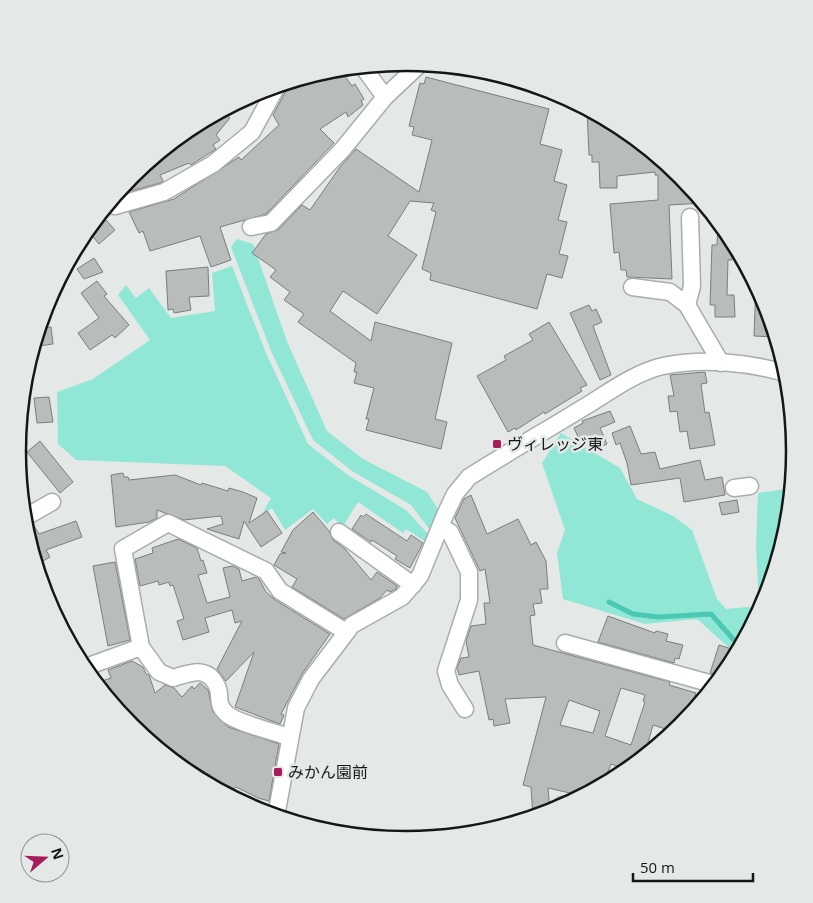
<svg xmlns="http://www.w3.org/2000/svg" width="813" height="903" font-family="'Open Sans','Noto Sans JP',sans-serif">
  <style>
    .green { fill: #91e7d5 }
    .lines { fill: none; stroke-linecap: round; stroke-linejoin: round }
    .stream { stroke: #4bc8b2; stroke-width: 5 }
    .building { fill: #b8bcbb; stroke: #7a7e7d; fill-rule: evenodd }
    .minor-casing { stroke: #a9adac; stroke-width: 19 }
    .minor { stroke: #fff; stroke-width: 16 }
    .poi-dot { fill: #a81c5d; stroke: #e4e9e7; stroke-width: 2 }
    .labels { text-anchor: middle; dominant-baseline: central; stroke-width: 5; stroke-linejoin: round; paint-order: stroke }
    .poi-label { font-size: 16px; fill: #151716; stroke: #e4e9e7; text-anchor: start }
    .rim { fill: none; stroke: #151716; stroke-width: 2.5 }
  </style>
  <rect width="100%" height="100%" fill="#e4e9e7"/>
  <g class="green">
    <path d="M237,239L253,244L288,344L327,431L363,459L427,492L440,512L430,530L411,505L352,471L313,440L271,351L231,247Z"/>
    <path d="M232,266L266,353L308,444L348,475L406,510L428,534L426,542L406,529L403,533L358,502L342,528L334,518L327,524L313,509L285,530L272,508L262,514L271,498L225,466L76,460L58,444L57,392L93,379L150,340L118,295L126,285L136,298L149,288L171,318L215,311L212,273Z"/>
    <path d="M561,433L620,468L637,499L673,516L692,530L717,599L726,609L759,606L756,547L758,493L792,488L788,528L766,601L737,655L697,619L645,624L563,599L557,553L565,530L542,463Z"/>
  </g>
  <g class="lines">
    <g class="stream">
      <path d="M182,135L184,134"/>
      <path d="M134,177L143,167"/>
      <path d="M115,197L125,187"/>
      <path d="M609,602L633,614L658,617L711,614L741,648"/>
    </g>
  </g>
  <g class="building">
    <path d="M340,69L352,86L355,84L364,99L361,101L363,105L348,117L346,112L320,129L334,143L266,214L220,227L231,260L211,267L200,236L150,251L143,231L139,233L129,212L174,199L239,157L241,160L279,125L273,115L286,91L305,78Z"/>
    <path d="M426,77L549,109L540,144L562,150L554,181L567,185L558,220L567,222L559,254L568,256L562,278L547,274L537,309L430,280L431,273L422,269L436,212L431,210L434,203L410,201L388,236L417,255L377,314L343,291L330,311L371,341L375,322L452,343L435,419L447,422L441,449L366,430L369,419H366L374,388L354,383L357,372H354L356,363L298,322L304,314L284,300L290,292L270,277L276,270L252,253L266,234L278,230L302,205L310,210L340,167L356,149L419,192L432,140L412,135L414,127L409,126L420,83L424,84Z"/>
    <path d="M587,109L624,129L682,177L704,203L669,205L672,279L627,277L626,270H621L619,252L614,253L610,204L658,200V175H655V172L617,176V188H600L599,162H592V155H589Z"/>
    <path d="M222,111L230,118L216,135L220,140L213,145L216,149L191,165L189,163L160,175L163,181L160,183L123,193L121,189L130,179L165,154L164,150L194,136L190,132Z"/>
    <path d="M105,219L115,230L99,244L89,232Z"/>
    <path d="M718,221L731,238L732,260H728L727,295H734L735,317H715V305H710L712,245H717Z"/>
    <path d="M94,258L103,272L84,279L77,269Z"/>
    <path d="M208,267L209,296L189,297L191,310L174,313L173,309L168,310L166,271Z"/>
    <path d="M97,281L107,294L104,296L129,325L115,338L112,335L90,350L78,333L99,318L81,293Z"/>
    <path d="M756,284L766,303L776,337L754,336Z"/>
    <path d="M589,305L592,311L596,309L602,322L593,326L611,375L600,380L570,313Z"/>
    <path d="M549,322L587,385L580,388L582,391L545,414L544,412L516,430L515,428L508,432L477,376L506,360L504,356L533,340L529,334Z"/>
    <path d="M51,327L53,344L39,346L37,335L39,328Z"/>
    <path d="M705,372L707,383L701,384L705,413L709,412L715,445L690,449L687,431L680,432L677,411L670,412L668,396H674L670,375Z"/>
    <path d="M49,397L53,422L37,423L34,398Z"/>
    <path d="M610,411L615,422L600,428L607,444L591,452L584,436L579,439L574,428L583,423L582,421Z"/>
    <path d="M630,426L641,454L655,452L660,469L700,460L705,480L722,477L725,495L684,502L680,478L631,485L627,463L620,443L616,445L612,433Z"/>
    <path d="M40,441L73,482L60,493L27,452Z"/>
    <path d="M123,473L124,477H128L129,480L175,475L201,485L202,483L228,491L229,488L243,492L257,498L249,523L267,511L282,533L261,547L244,521L239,539L207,529L223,524L221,516L184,520L157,510V518L149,522L116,527L111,475Z"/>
    <path d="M471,495L487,534L518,519L531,545L536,542L546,561L548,589H540L542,603L533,604L535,615L530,616L533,645L670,682L669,685L696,693L688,718L681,727L675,732L653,725L644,757L629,770L611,764L603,785L583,796L548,788L550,812L533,818L531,787L523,785L546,697L505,699L510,723L494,726L493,719L489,720L479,671L459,675L457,668L461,658L469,657L466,641L471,626L486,624L484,603H490L485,569L480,571L455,518L464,499ZM621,688L645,695L643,701L645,702L631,745L605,736ZM569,700L600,711L593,733L560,725Z"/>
    <path d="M737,500L739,512L722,515L719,503Z"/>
    <path d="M313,512L329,531L333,540L345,549L371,580L377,572L397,586L396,589L390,592L387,590L380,598L344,619L292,587L297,579L274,565L280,554L286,553L281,552L293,530Z"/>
    <path d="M366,514L407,541L411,535L423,543L410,568L395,559L397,556L372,540L371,542L352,529L361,515L363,517Z"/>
    <path d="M76,521L82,537L46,550L50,557L36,565L25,528L33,524L39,534Z"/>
    <path d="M178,539L197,548L201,561L203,560L207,573L198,575L207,603L230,597L223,568L232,566L239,569L242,581L256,577L259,579L266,592L275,600L330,634L302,674L281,714L284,715L280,724L235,707L254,652L226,681L217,669L242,621L235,623L232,610L205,618L209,632L183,640L177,621L184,619L173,585L170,586L169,582L159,585L158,581L140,586L135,559L153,553L152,548Z"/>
    <path d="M115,562L130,640L108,646L93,566Z"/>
    <path d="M608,616L655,633L656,631L668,634L666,641L683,645L679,659L675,658L674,663L598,642Z"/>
    <path d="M719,645L735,650L729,669L722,677L710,673Z"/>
    <path d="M132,661L143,667L146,674L149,675L155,693L165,685L174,688L182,697L192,686L194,689L200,683L208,690L213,712L228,727L279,744L269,801L258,798L236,787L228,795L214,788L219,783L208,777L210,775L190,763L183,769L131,726L96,683L111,678L108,670Z"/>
  </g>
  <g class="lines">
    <g class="minor-casing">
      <g id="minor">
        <path d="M363,67L385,97"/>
        <path d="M108,205L115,206L164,192L213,164L252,132L277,86"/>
        <path d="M251,227L271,223L342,150L385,97L420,64"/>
        <path d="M632,287L670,292L687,305L721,363"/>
        <path d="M687,305L692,286L690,217"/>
        <path d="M734,488L750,486"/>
        <path d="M24,518L52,502"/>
        <path d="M441,527L450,532L469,572V600L446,671L450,685L465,709"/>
        <path d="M339,532L413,585"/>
        <path d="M565,643L716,685"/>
        <path d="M83,668L141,647"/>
        <path d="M289,737C275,732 237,723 227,714C215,704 222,696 217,686C207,665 190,673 173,678L159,672L141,647L123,549L168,523L266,571L280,591L346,632"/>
        <path d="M562,807V805L565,806"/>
        <path d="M276,816L296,708L311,679L352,625L402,597L420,576L445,515L455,494L469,477C507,453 547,430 586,406C609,392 636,372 663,366C703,358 749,362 788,374"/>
      </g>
    </g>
    <use href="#minor" class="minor"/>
  </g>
  <g class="poi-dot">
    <rect x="492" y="439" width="10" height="10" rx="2.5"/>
    <rect x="273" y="767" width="10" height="10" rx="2.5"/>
  </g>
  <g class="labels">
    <g class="poi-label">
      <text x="507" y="444">ヴィレッジ東</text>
      <text x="288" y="772">みかん園前</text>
    </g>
  </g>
  <path d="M0 0H813V903H0ZM26 451a380 380 0 1 1 760 0a380 380 0 1 1-760 0Z" fill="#e4e9e7" fill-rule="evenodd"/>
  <path class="rim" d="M26 451a380 380 0 1 1 760 0a380 380 0 1 1-760 0Z"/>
  <g transform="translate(45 858) rotate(71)"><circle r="24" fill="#e4e9e7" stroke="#919593"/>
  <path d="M0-4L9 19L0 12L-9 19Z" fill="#a81c5d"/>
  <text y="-8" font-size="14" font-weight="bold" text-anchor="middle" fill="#151716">N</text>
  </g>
  <path d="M633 873v8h120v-8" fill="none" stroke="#151716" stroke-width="2.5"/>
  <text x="640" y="873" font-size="15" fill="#151716" stroke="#e4e9e7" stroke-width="4" paint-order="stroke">50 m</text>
</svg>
